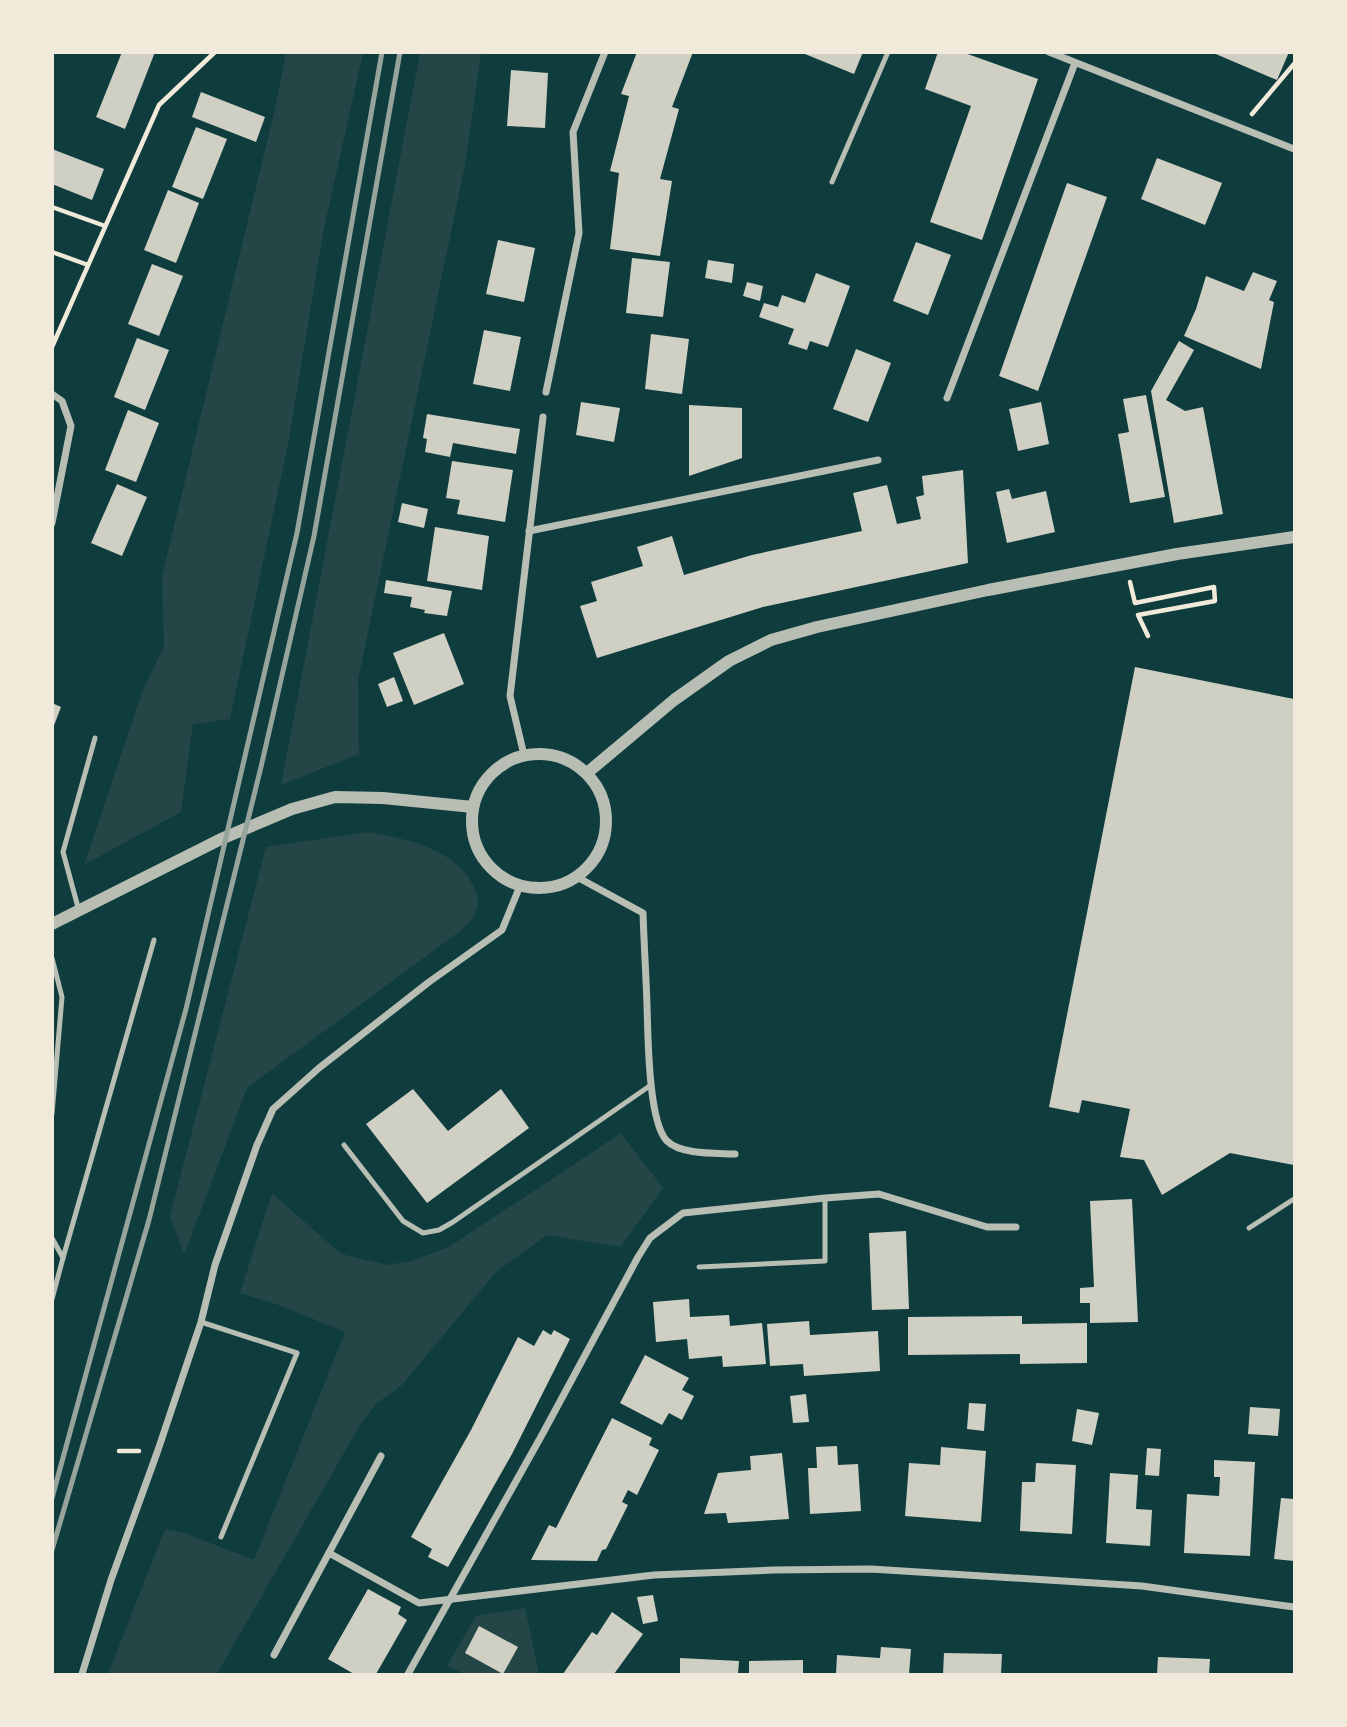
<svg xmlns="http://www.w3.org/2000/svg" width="1347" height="1727" font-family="'Public Sans',sans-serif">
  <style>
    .green { fill: #244646 }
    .building { fill: #cfcfc3 }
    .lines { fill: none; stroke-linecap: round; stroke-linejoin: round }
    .path { stroke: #f1e9da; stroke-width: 4.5 }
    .service { stroke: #b8beb3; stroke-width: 5 }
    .minor { stroke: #b8beb3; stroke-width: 7 }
    .tertiary { stroke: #b8beb3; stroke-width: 12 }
    .rail { stroke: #97a49c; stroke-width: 5 }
  </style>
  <rect width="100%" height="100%" fill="#0f3d3e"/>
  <g class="green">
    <path d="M286,53H363L323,233L289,439L230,719L193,724L181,812L84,865L143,690L164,646L162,576L273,117Z"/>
    <path d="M420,53H481L465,165L358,680L359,754L281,785Z"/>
    <path d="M368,832C406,839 454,848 473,885C477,893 480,903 476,911C474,917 467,924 463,929L247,1088L184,1255L170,1216L266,847Z"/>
    <path d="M621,1133L663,1188L620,1247L547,1235L496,1272L401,1386L377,1403L360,1425L217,1674H108L165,1529L184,1533L254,1560L345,1332L276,1304L240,1293L272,1193L341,1254L387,1265L412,1261L449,1247Z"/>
    <path d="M525,1608L539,1674H464L447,1666L476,1616Z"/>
  </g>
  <g class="building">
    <path d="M122,52H155L125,129L96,117Z"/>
    <path d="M637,52H693L672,107L679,109L660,179L672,181L660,256L610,249L619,173L610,171L629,96L621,94Z"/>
    <path d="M800,52H863L854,74Z"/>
    <path d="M938,52H962L1038,79L982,240L930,222L971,106L925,89Z"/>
    <path d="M1211,52H1289L1277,80Z"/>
    <path d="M511,70L548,73L545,128L507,126Z"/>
    <path d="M201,92L265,117L256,142L192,117Z"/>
    <path d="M196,127L227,139L203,199L172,187Z"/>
    <path d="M52,149L104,169L92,200L52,184Z"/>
    <path d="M1157,158L1222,183L1205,225L1141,199Z"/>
    <path d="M1067,183L1107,197L1038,391L999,376Z"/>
    <path d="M168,190L199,203L176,263L144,250Z"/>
    <path d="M498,240L535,248L524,302L486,294Z"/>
    <path d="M916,242L951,255L928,315L893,301Z"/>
    <path d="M632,258L670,262L663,317L626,313Z"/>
    <path d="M708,260L734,264L732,283L705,278Z"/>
    <path d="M152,264L183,276L159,336L128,324Z"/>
    <path d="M1253,272L1277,281L1269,300L1274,302L1261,369L1184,336L1196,309L1206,276L1244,291Z"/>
    <path d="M816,273L850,286L828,347L810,341L807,350L788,344L794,329L759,317L764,303L778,307L782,295L805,303Z"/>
    <path d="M747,282L763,286L760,301L743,296Z"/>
    <path d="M484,330L521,337L510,391L473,384Z"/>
    <path d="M651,334L689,339L682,394L645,389Z"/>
    <path d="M137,338L169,350L145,410L114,397Z"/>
    <path d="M1179,341L1194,350L1166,400L1185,411L1203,407L1223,514L1174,523L1151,391Z"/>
    <path d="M856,349L891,363L868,422L833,409Z"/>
    <path d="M1146,395L1165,497L1130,503L1118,434L1129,432L1123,399Z"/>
    <path d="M581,402L620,408L614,442L576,435Z"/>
    <path d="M1041,402L1049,444L1018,451L1009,409Z"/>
    <path d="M689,405L742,408V458L689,476Z"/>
    <path d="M128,410L159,423L136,482L105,470Z"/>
    <path d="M427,414L520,429L516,454L453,443L450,457L425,452L427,439L423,438Z"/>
    <path d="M452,461L513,470L505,522L457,514L460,500L446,498Z"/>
    <path d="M963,470L968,563L763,607L597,658L580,606L597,601L591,582L643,566L637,547L672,536L684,575L752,555L862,531L853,493L887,485L897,524L921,519L916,497L924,495L922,476Z"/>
    <path d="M117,484L147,497L122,556L91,543Z"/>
    <path d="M1009,489L1012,499L1046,491L1055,532L1007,543L996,492Z"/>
    <path d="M402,503L428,509L424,528L398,522Z"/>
    <path d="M435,527L489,536L482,590L427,581Z"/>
    <path d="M386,580L452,591L447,616L424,613L425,610L410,607L412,597L384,593Z"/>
    <path d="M444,633L464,684L414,705L393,653Z"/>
    <path d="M1135,667L1294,699V1165L1230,1153L1162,1195L1144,1160L1120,1157L1130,1109L1082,1100L1079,1113L1049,1107Z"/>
    <path d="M394,677L403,701L387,707L378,684Z"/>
    <path d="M52,703L61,707L53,728H52Z"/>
    <path d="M413,1089L448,1131L501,1089L529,1128L427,1203L366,1124Z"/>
    <path d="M1132,1199L1138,1322L1090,1323V1303H1080V1288L1094,1287L1090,1201Z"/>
    <path d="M906,1231L909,1309L872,1310L869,1233Z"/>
    <path d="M689,1299L690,1317L729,1315L730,1326L762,1323L766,1364L723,1367L722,1356L689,1359L687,1339L656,1342L653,1302Z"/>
    <path d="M1022,1316V1324L1087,1323V1363L1020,1364V1354L908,1355V1317Z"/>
    <path d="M809,1321L810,1335L878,1331L880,1371L804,1376L803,1364L770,1366L767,1324Z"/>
    <path d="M543,1330L551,1335L554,1330L570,1339L512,1454L448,1567L428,1557L432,1549L411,1537L471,1430L518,1337L534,1346Z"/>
    <path d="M645,1355L689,1378L682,1390L694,1396L682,1420L669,1413L662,1425L620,1403Z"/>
    <path d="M806,1394L809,1422L793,1423L790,1396Z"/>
    <path d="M969,1403L986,1404L984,1431L967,1429Z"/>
    <path d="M1250,1407L1280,1409L1278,1436L1248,1434Z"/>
    <path d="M1077,1409L1099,1413L1092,1445L1072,1441Z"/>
    <path d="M612,1418L652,1438L649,1445L659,1450L637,1495L628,1490L622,1502L628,1505L606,1549L602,1550L597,1561L531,1560L549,1525L556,1528Z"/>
    <path d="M837,1446L838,1465L858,1464L861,1511L810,1514L808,1468H817L816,1447Z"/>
    <path d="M941,1447L986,1451L981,1522L905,1516L909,1463L940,1465Z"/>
    <path d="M1147,1448L1161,1449L1159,1476L1145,1475Z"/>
    <path d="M782,1453L789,1519L728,1523L726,1513L704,1514L718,1473L751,1470L750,1456Z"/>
    <path d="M1214,1460L1255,1462L1250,1556L1184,1553L1187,1494L1219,1496L1220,1477H1214Z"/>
    <path d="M1036,1463L1076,1465L1072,1534L1020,1531L1022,1482H1035Z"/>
    <path d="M1110,1473L1138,1475L1136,1509L1152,1510L1150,1546L1106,1543Z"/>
    <path d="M1281,1498L1294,1499V1561L1274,1559Z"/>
    <path d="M368,1589L401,1607L398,1614L407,1620L376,1674H354L328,1659Z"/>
    <path d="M653,1595L658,1621L643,1624L637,1597Z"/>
    <path d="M612,1612L643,1634L614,1674H563L592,1632L597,1635Z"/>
    <path d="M479,1626L518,1647L503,1674L465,1653Z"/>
    <path d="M881,1647L911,1649L909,1674H836L837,1655L880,1658Z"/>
    <path d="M944,1653L1002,1654L1001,1674H943Z"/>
    <path d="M1158,1657L1210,1659L1209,1674H1157Z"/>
    <path d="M680,1658L739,1661L738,1674H680Z"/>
    <path d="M803,1660V1674H749V1661Z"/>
  </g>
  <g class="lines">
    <g class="path">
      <path d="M1252,114L1294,64"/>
      <path d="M52,207L105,226"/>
      <path d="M52,252L88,265"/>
      <path d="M52,347L159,105L215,52"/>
      <path d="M1130,582L1135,603L1214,587L1215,601L1138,615L1148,636"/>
      <path d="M119,1451H139"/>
    </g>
    <g class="service">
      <path d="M832,182L888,52"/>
      <path d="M79,911L63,852L95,738"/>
      <path d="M52,958L62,997L52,1114"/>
      <path d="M344,1145L403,1221L423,1233L439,1230L453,1222L651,1085"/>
      <path d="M1249,1228L1294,1199"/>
      <path d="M52,1238L63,1258L52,1299"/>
      <path d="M63,1258L154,940"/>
      <path d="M699,1267L825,1261V1198"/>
      <path d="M201,1322L297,1353L221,1537"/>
    </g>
    <g class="minor">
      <path d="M1049,52L1294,149"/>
      <path d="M546,392L579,233L573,132L605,52"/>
      <path d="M52,394L62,401L71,426L52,523"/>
      <path d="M947,398L1075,63"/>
      <path d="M529,531L878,460"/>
      <path d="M524,755L510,696L543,417"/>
      <path d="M577,877L643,913C644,944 646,974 647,1005C648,1033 648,1122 667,1141C681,1155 716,1153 735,1154"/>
      <path d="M329,1553L419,1603L654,1575L773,1570L871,1569L1142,1586L1294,1607"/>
      <path d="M274,1655L381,1456"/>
      <path d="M82,1674L111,1580L158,1450L201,1322L215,1265L257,1145L273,1109L319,1068L429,982L502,930L520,886"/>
      <path d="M408,1674L543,1433L638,1257L650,1238L683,1213L825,1198L879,1194L987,1227H1016"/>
    </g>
    <g class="tertiary">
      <circle cx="539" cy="821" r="67"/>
      <path d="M587,773L674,700L729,661L771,640L817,627L988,590L1177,554L1294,537"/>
      <path d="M52,924L221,839L292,809L335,797L383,798L473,807"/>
    </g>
    <g class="rail">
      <path d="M52,1498L186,1009L297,533L382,52"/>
      <path d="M52,1550L149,1220L261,767L314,536L400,52"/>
    </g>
  </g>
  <rect width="1347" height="1727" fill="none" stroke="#f1e9da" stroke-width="108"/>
</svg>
